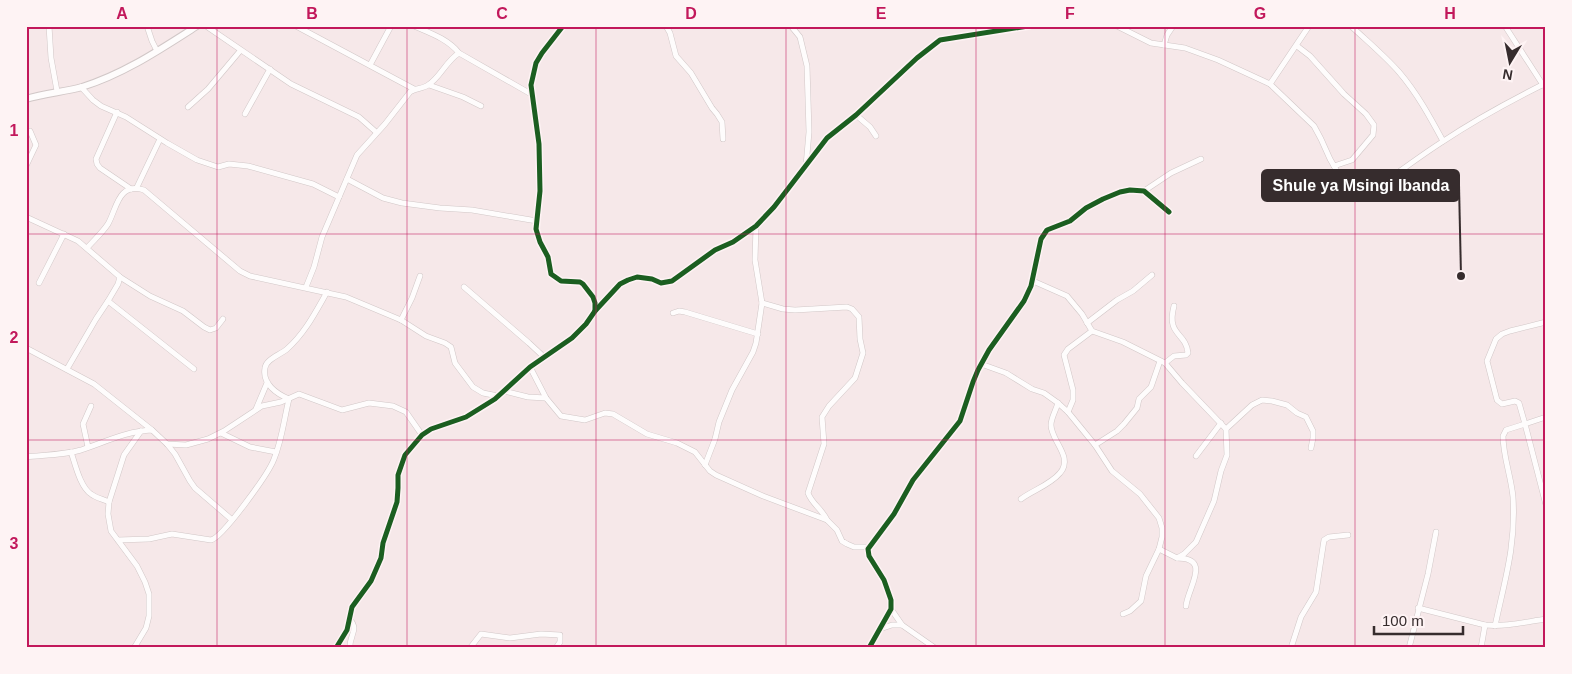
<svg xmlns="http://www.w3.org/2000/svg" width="1572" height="674" font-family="Arial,sans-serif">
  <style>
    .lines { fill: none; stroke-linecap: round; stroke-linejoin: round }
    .minor-casing { stroke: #d1c7c7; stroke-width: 6 }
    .tertiary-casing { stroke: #d1c7c7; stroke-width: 8 }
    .minor { stroke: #fefcfc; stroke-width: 5 }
    .tertiary { stroke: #fefcfc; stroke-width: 6 }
    .cycleway-casing { stroke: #fef3f4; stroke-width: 8 }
    .cycleway { stroke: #1b5e20; stroke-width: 5 }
    .grid { fill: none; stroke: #c2185b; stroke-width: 1; stroke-opacity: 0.55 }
    .leader { fill: none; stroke: #362c2d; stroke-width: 2 }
    .callout-dot { fill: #362c2d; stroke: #fef3f4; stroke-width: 2 }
    .callout { fill: #362c2d; stroke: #362c2d; stroke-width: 2 }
    .callout-label { font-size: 16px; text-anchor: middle; font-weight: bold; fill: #fff }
    .neatline { fill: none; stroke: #c2185b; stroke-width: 2 }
    .grid-label { font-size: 16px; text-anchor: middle; font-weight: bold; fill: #c2185b }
  </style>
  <rect width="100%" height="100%" fill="#f6e8e9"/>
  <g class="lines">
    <g class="minor-casing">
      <g id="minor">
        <path d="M49,26L51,58L57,91"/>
        <path d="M147,26L152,41L157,51"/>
        <path d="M206,26L291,84L359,117L376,132"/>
        <path d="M296,26L414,89"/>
        <path d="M414,26C430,33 448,39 459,53"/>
        <path d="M666,26L670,33L676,56L691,73L712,108L717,114L722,122L723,139"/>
        <path d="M791,26L800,37L807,66L809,132L806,166"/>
        <path d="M1117,26L1151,43L1185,48L1218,60L1270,84L1314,126L1321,139L1330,159L1341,178L1353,192L1360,196L1369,193C1394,176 1417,158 1442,142C1475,120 1510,101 1546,83"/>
        <path d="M1351,26C1367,41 1384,55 1399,72C1417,93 1430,117 1443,141"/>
        <path d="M1505,26L1543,85"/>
        <path d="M1164,45L1167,35L1173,26"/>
        <path d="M1297,46L1310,56L1344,94L1366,114L1374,125L1373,135L1352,160L1334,166"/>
        <path d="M370,65L391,26"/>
        <path d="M1270,84L1309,26"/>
        <path d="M429,85L463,97L481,106"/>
        <path d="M81,87L93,100L101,106L126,117L167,143L197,160L218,167L229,164L248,166L313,184L339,197"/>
        <path d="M188,107L208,89L240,51"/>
        <path d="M117,112L96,159L97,164L100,168L131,189"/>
        <path d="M245,114L270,69"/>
        <path d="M856,115L870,127L876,136"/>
        <path d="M26,166L36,145L30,131"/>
        <path d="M347,179L383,198L402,203L440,208L472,210L537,221"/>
        <path d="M137,187L160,139"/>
        <path d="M1144,191L1171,173L1201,159"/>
        <path d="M26,217L78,241L120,277L118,284L108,301L96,319L67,369"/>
        <path d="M87,248C94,240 102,233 108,224C117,208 118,182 144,190L240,271L250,276L346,297L401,320L426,336L445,343L451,347L455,363L473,387L483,393L498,396"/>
        <path d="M120,277L150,296L183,311L204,327L210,330L216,328L223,319"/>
        <path d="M1033,281L1067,296L1082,314L1092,331L1123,342L1165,363L1182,383L1226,429L1227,455L1221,471L1214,501L1196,542L1184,554L1177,558L1159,549"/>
        <path d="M39,283L64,234"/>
        <path d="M306,287L314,267L322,237L357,155L385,124L410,92C415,88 423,89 428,85C440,78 446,61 459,53L531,94"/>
        <path d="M464,287L529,343L544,357"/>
        <path d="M108,301L194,369"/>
        <path d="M762,303L783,309L795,310L847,307L852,309L859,317L860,339L863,353L855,378L829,406L822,417L824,444L808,493C812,504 822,509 827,520"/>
        <path d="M595,311L620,284L628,280L637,277L652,279L661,283L672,281L715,250L733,242L756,226L774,207L827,138L856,115L917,58L940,40L1028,26"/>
        <path d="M673,313L679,311L685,312L758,334"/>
        <path d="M401,320L412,298L420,276"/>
        <path d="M1087,323L1117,300L1133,291L1152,275"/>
        <path d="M26,348L94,384L152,430"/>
        <path d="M1165,363L1174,356L1186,355L1188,353C1186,332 1166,336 1174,306"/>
        <path d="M981,364L1006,373L1032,389L1044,393L1058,403L1068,412L1095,445L1112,471L1140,494L1159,518L1162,528V537L1159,549L1146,576L1141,601L1130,611L1123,614"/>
        <path d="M530,367L546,398L561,416L585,420L605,413L613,414L647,434L677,443L695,452L710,471L716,475L763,496L827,520L837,530L842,541L847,544L854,547H870"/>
        <path d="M504,391L528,397L546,398"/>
        <path d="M256,409L267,383"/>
        <path d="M1068,412L1073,400V390L1064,355L1068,349L1092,331"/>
        <path d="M1546,417L1525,424L1546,505"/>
        <path d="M1226,429L1252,405L1262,400L1272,401L1287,405L1297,413L1306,417L1313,431V438L1311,448"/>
        <path d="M221,433L250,447L276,452"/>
        <path d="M167,444L186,445L208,439L224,431L262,406L281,402L299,394L342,410L369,403L393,406L406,412L422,435"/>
        <path d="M1095,445L1117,431L1124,424L1137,408L1139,399L1151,387L1160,361"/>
        <path d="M88,447L83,424L91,406"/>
        <path d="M71,452C75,463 80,487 91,494C96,498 103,499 109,502"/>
        <path d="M1196,456L1221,423"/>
        <path d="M26,457C44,455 64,455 81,450C105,442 127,431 152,430L167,444L175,454L190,481L195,488L231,519"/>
        <path d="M705,465L715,439L719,422L732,390L753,352L756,343L762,303L755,260L756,226"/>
        <path d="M1021,499C1033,490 1050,485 1060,473C1074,457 1051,441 1051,425C1051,418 1056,410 1058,403"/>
        <path d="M118,540L149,539L172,534L211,540C223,537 269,473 274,459C282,440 284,419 289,399C277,394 262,384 265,368C266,359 280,355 287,349C305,333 315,313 327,292"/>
        <path d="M1177,558C1212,558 1188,587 1186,606"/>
        <path d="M1418,608L1485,625C1505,627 1525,622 1546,619"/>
        <path d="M891,609L902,625L935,648"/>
        <path d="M349,618C360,631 349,634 350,648"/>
        <path d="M1495,626C1505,579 1516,546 1513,497C1511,476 1503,456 1503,436L1506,430L1525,424L1519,403L1515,401L1502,404L1497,400L1487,361L1496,339L1502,334L1510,331L1546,322"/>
        <path d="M880,629L892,625H902"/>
        <path d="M134,648L146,628L149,616V594L145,582L137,566L111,531L108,514L109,502L124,455L141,431"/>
        <path d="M336,648L347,630L352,607L371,581L381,558L383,543L397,502L398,488V475L405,455L422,435L431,429L466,417L495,399L530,367L572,338L586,324L595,311V303L593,297L583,284L580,282L561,281L551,274L548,257L540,242L536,229L540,191L539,144L531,85L536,63L542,53L563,26"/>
        <path d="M470,648L481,634L510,638L541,634L560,635V642L556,648"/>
        <path d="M869,648L891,609V600L884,580L869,556L868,549L894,514L913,480L960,421L973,382L978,370L989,350L1024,301L1031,286L1041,239L1047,230L1070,221L1086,208L1103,199L1120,192L1130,190L1144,191L1169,212"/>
        <path d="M1291,648L1301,617L1316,592L1324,540L1329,537L1348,535"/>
        <path d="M1409,648L1428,574L1436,532"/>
        <path d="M1481,648L1485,625"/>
      </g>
    </g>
    <g class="tertiary-casing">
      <path id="tertiary" d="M26,99C45,93 64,92 82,87C124,74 161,49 197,26"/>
    </g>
    <use href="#minor" class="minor"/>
    <use href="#tertiary" class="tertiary"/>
    <g class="cycleway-casing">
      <g id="cycleway">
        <path d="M595,311L620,284L628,280L637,277L652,279L661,283L672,281L715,250L733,242L756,226L774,207L827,138L856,115L917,58L940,40L1028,26"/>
        <path d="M336,648L347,630L352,607L371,581L381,558L383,543L397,502L398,488V475L405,455L422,435L431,429L466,417L495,399L530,367L572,338L586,324L595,311V303L593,297L583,284L580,282L561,281L551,274L548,257L540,242L536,229L540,191L539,144L531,85L536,63L542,53L563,26"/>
        <path d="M869,648L891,609V600L884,580L869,556L868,549L894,514L913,480L960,421L973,382L978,370L989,350L1024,301L1031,286L1041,239L1047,230L1070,221L1086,208L1103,199L1120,192L1130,190L1144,191L1169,212"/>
      </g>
    </g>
    <use href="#cycleway" class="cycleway"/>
  </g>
  <path class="grid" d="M217,26V648M407,26V648M596,26V648M786,26V648M976,26V648M1165,26V648M1355,26V648M26,234H1546M26,440H1546"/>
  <path class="leader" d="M1461 276L1459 185"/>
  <circle class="callout-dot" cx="1461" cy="276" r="5"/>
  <rect class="callout" x="1262" y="170" width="197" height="31" rx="5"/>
  <g class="callout-label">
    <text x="1361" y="191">Shule ya Msingi Ibanda</text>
  </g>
  <rect width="1572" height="674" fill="none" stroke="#fef3f4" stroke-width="55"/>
  <g transform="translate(1510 62) rotate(190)" stroke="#fef3f4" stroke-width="4" paint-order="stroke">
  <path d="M0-4L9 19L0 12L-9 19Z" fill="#362c2d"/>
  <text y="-8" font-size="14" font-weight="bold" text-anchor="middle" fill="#362c2d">N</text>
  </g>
  <path d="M1374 626v8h89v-8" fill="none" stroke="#362c2d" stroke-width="2.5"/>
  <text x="1382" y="626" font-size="15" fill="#362c2d" stroke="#fef3f4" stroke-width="4" paint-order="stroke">100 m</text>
  <rect x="28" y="28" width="1516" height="618" class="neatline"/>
  <g class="grid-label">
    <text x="122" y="19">A</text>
    <text x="312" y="19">B</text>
    <text x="502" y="19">C</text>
    <text x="691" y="19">D</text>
    <text x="881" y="19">E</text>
    <text x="1070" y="19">F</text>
    <text x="1260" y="19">G</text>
    <text x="1450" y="19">H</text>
    <text x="14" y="136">1</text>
    <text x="14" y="343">2</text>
    <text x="14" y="549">3</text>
  </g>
</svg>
